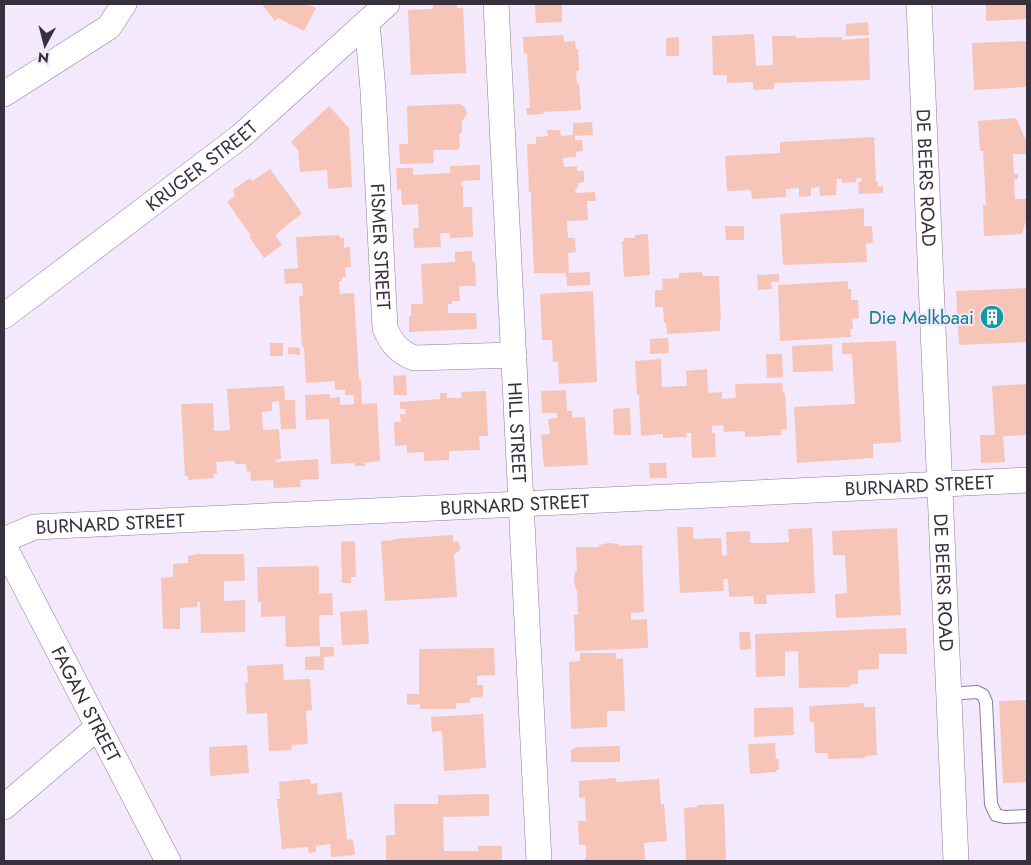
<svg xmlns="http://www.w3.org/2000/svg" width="1031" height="865" font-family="Jost,sans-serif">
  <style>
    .building { fill: #f6c5b8 }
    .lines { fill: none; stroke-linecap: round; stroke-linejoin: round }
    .service-casing { stroke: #8d7c9a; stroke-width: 14 }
    .minor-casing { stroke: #8d7c9a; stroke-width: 26 }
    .service { stroke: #fff; stroke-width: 12 }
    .minor { stroke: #fff; stroke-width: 25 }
    .labels { text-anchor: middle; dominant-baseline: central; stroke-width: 4; stroke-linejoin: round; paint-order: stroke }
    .street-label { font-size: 19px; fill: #37303d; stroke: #f3e8fc }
    .culture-label { font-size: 19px; fill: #0d838f; stroke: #f3e8fc; text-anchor: end }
  </style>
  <rect width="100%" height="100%" fill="#f3e8fc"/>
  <g class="building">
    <path d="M264,4H307L316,8L304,31L278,18L275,21L263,6Z"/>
    <path d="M433,4H457V8H463L466,73L411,75L408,10L433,9Z"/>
    <path d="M535,4H562V22L536,23Z"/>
    <path d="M986,4H1027V19L986,21Z"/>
    <path d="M868,22L869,35L846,36V24Z"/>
    <path d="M754,34L756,66L773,65L772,36H796V38L842,37V40L869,38L870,80L774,83V89L753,90V82L727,83V75H713L712,36Z"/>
    <path d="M563,35L564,42L575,41L576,49H578L579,71H576L577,84L579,83L581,110L543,112L544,114L527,115L526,108H530L527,53L524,54L523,37Z"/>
    <path d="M679,37V56H666V38Z"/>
    <path d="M1027,41V87L974,90L972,43Z"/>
    <path d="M459,104L465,107L467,114L462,121V132L459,135L460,147L458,150H433L434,163L400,164L399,144H408L407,106Z"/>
    <path d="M329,106L349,128L352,187L328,189L327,170L300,172L298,150L291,142Z"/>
    <path d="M1016,118L1027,143V154H1013L1014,174H1018V179H1014L1015,199H1027V218L1022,234L984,236L983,205H986L983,151H980L978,121Z"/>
    <path d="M592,122L593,135L575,136V140H582L583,151L576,152V157L563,158L564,167L577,166V171H584V182L578,183V188L575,189L576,193L595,192L596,201H587L588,220L567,221L568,238H575L576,252L568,253L569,273L590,272V285L567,286L566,273H534L531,203V192H529L527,144H536V137L548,136L547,130H560L561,136L573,135V123Z"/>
    <path d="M874,137L876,182L878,181V187L883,186V193L859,194L858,182H861L862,178H856V182L842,183V179H837L836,195L820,196L819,187L811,188V196L799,197V188L786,189V197L752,199L751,190L727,191L725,156L780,153V142Z"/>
    <path d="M480,165V180L461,181V186H463V207H472L473,237L450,238V233H440L441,247L414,248L413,228H419L418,204L402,205L401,189L397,190L396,168H413V175L450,173V166Z"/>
    <path d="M270,169L302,213L275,235L282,245L264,258L250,238V234L227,202L235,196L233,190L250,178L252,181Z"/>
    <path d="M864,208V226H872L873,243L866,244L867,262L783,265L780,214Z"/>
    <path d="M725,226H744V240H726Z"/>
    <path d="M648,234L650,275L624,277L622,241H624V238H635V235Z"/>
    <path d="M339,235L340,238H344V248L350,247L351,267H345L346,277H342V281H339L340,294L354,293L359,380H361L362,404L377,403L380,461L364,463L365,466H355V463L331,464L329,419L306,420L305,395L330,394V398L340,397V405L354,404V395H345V390H335V381L306,383L304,347H302L299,296H303L302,283L285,284L284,269L298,268L296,237Z"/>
    <path d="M472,251V262L475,261L476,286H459L460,301H452V304H448V313H476L477,329L409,332V316H411V304H423L421,264L455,262V252Z"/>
    <path d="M702,272L703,276H719L721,320H720V331L667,334L666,323H664L663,307H655V290H663L662,279L679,278V273Z"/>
    <path d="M779,274V282H771L772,289L758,290L757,275Z"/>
    <path d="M848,281V289H851V300H858L859,318L852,319L853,329H850L851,337L780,341L778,285Z"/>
    <path d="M1027,288V342L959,345L956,291Z"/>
    <path d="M593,291L597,382L559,384L558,362H553L552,340H542L540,294Z"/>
    <path d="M668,338L669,353L650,354V339Z"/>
    <path d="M896,341L901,442L873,444V458L797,463L794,407L855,404L852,354H842V343Z"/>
    <rect x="270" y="343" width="13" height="13"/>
    <path d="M832,344L833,371L793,372L792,346Z"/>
    <path d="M288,347L300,348V355L288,354Z"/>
    <path d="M766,354H782L783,377L767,378Z"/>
    <path d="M661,359L662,387L687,386L686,371L707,369L708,391L710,393L722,392V399L736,398L735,384L782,383L783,393H785L787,429H781V435L745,437V431L724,432L723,425L712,426V433H715L716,457L692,458L691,433H686L687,437L663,438V434L641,436L639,395H637L635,361Z"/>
    <path d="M406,375L407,395H394L393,376Z"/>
    <path d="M1027,384V435L1003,436L1005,462L981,463L980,435H995L992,386Z"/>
    <path d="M284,386L285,400H295L296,429H281L279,401L272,402V411L262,412L263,430L279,429L281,459H276V462L318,459L319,479L300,480L301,487L274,488L273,480L251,481L250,471L247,472L246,464H235V461L216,462L217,474H213L214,478L188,480V476H185L181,404L213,403L214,431L230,430L227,389Z"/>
    <path d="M566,390L567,411H572V418L585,417L588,465L544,467L541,435L550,434L548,419L557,418V413H542L541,391Z"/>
    <path d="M486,391L488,436H479L480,450L449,451V460L424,461V452L407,453V445L395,446L394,422H401L400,414H406L405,409H400V402L440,399V393H447V398H462L461,392Z"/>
    <path d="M630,408L631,435H614L613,409Z"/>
    <path d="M649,463H666L667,478H650Z"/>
    <path d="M677,527H693V539L721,538L722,556L727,555L726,532L750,531V543H770L789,542L788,529L812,528L815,593L766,595L767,604H754V596L729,597L728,579H723L724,591L680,593Z"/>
    <path d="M897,528L901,615L836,618L835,594L847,593L845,555H833L832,531Z"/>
    <path d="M453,535V541L458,542L461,548L458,552L454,554L457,597L385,601L381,541L393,540V539Z"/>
    <path d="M355,541L356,577H351V583H342L341,542Z"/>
    <path d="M609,543L619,544V546L642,545L644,612L631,613V620L647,619L648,648L575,651L574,615H578L577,590H576L574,581L575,571L577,572L576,547H599V545Z"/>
    <path d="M198,554H244L245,581H224V601L245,600V632L201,633L200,601L197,602V607L180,608V629H163L161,578L173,577V564L188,563V556Z"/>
    <path d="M319,566V594L332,593L333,615H319L320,646L286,647L285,616L261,617V602H258L257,567Z"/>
    <path d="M367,610L369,644L342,645L340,612Z"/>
    <path d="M906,628L907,654H879V669L858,670V684L850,685V687L799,688L798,651L785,652V676L756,677L755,634Z"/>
    <path d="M739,632H750L751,649L740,650Z"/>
    <path d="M320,647H334V656L324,657V670H305V657L320,656Z"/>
    <path d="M494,648L495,675L477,676V685H483V697L470,698V703H456V709H420V704L407,705V694H419V649Z"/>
    <path d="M580,653H616V659L623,658L625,711H607V727L571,729L569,662L580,661Z"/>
    <path d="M283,664L284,680L310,679L312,710L306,711L308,744L291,745L292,750L269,751L267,713L247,714L245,683L248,682L247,666Z"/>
    <path d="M1027,700V782L1003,783L999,701Z"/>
    <path d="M864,703V707H875L877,755L865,756V758L828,759V753H815L814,722H810L809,706Z"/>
    <path d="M793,707L794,735L754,737V708Z"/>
    <path d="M483,714L486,768L444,771L442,731L432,732L431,717Z"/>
    <path d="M775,743L776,759H778L779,770H776V772L750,774L748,744Z"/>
    <path d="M247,745L249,773L210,776L209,747Z"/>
    <path d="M620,746V762H571V750L578,747Z"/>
    <path d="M616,778V782L659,779L661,805L664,804L667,841L644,843L645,861H584V859H586V845H579L578,821H586L585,797L579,798V781Z"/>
    <path d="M310,779L311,784L317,783L318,795L342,792L347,840L353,839L355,855L331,857L330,844L316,846V852L309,853L308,847L282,849L277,799H280L279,782Z"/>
    <path d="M489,794V816L443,817L444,851H478V846H502V861H386V835H395L394,804H438V795Z"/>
    <path d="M724,804L726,861H686L684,808L697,807V805Z"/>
  </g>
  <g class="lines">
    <g class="service-casing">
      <path id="service" d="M948,694L977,692L983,695L986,702L991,804L996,815L1004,817L1027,816"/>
    </g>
    <g class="minor-casing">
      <g id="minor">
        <path id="s1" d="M496,4L539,861"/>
        <path id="s2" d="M919,4L956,861"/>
        <path id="s3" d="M367,22L373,90L385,328C391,343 399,352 414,358L514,355"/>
        <path d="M4,94L109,27L124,4"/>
        <path id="s4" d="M4,316L241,136L387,4"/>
        <path id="s5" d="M4,540L34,527L1027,480"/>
        <path id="s6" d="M4,546L168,861"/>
        <path d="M4,807L98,727"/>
      </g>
    </g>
    <use href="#service" class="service"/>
    <use href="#minor" class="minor"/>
  </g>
  <defs>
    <g id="building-disc" transform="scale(1.25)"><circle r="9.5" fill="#0f9aa8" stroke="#f3e8fc"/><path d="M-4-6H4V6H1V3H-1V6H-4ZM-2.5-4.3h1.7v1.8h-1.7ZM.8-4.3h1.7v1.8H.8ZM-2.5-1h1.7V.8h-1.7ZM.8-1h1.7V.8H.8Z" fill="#fff"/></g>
  </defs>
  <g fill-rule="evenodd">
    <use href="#building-disc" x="992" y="317"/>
  </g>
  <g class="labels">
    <g class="street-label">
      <text stroke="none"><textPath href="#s4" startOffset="248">KRUGER STREET</textPath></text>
      <text stroke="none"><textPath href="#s2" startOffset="174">DE BEERS ROAD</textPath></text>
      <text stroke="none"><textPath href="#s3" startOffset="225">FISMER STREET</textPath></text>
      <text stroke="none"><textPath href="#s1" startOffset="429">HILL STREET</textPath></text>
      <text stroke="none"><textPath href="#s5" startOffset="919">BURNARD STREET</textPath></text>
      <text stroke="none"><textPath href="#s5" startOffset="514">BURNARD STREET</textPath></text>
      <text stroke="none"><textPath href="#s5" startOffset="109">BURNARD STREET</textPath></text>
      <text stroke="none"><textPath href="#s2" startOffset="579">DE BEERS ROAD</textPath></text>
      <text stroke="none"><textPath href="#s6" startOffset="178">FAGAN STREET</textPath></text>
    </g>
    <g class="culture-label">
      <text x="974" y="317">Die Melkbaai</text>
    </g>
  </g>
  <rect width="1031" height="865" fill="none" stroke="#37303d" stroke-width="10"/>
  <g transform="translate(45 45) rotate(187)" stroke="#f3e8fc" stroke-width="4" paint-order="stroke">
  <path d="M0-4L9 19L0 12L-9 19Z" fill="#37303d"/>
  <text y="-8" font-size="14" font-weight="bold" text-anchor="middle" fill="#37303d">N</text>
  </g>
</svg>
